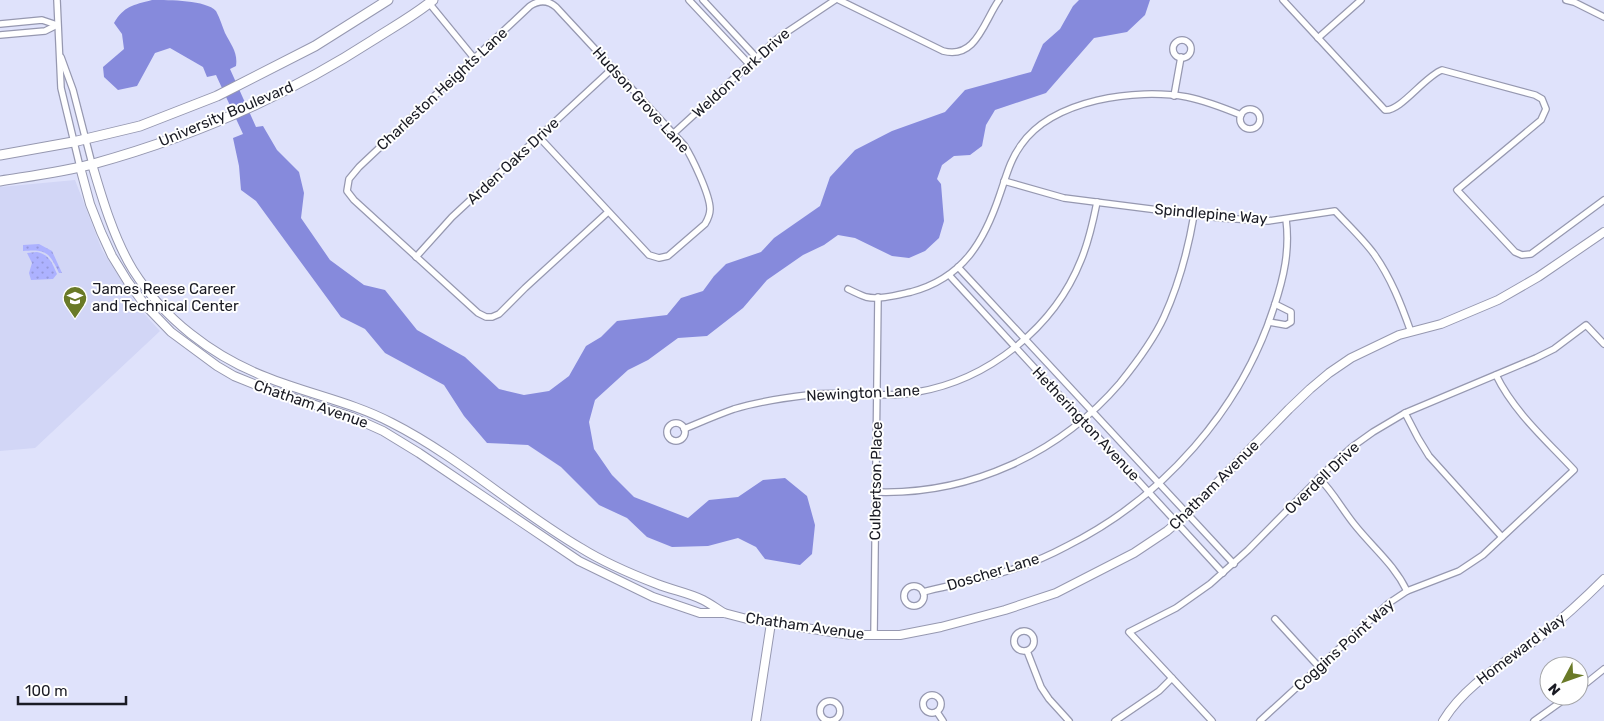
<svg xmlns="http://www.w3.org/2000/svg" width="1604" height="721" font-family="Rubik,sans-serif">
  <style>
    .built { fill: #d2d6f6 }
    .grass { fill: url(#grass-dots) }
    .water { fill: #868adc }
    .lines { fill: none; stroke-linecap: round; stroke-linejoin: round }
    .minor-casing { stroke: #9698b0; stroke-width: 8 }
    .tertiary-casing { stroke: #9698b0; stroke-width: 10 }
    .secondary-casing { stroke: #9698b0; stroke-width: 11 }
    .minor { stroke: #fff; stroke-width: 5.5 }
    .tertiary { stroke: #fff; stroke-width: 8 }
    .secondary { stroke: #fff; stroke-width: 9 }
    .labels { text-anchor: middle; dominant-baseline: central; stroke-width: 4; stroke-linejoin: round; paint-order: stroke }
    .street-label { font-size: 15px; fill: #1a1b24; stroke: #fff }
    .poi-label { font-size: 15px; fill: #1a1b24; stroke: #fff; text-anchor: start }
  </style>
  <defs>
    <pattern id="grass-dots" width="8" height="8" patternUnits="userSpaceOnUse" patternTransform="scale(1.25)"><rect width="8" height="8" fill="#adb2ff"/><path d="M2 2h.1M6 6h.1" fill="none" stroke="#9498da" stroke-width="1.8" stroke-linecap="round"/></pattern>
  </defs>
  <rect width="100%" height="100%" fill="#dfe2fb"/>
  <path class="built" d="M75,180L102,250L138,307L160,331L35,448L0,451V187Z"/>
  <g class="grass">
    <path d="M39,244L52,251L62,273H59C49,252 46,249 23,251V245Z"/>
    <path d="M37,252C50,255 52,263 57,274L53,279L31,280L29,273L32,263L27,253Z"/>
  </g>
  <path class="water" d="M152,0C170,0 206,0 216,11C220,18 222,26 225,33C231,45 238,52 236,66L230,69L256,127L263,126L277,150L299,172L304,193L301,218L330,260L364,285L385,290L417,330L465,357L499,389L524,395L549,391L569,376L586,346L601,337L617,321L667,315L681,298L703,291L714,276L726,264L761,252L774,238L820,206L830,177L855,150L892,131L945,112L965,90L1031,72L1043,44L1060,29L1073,6L1079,0H1150L1145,15L1127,32L1094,38L1046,93L995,110L986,125L982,146L970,155L954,156L942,165L937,179L941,184L944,221L939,238L925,251L909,258L892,256L855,238L838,235L824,245L803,255L767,280L743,308L707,336L678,338L648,360L628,370L595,400L589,422L594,449L612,475L634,497L688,518L709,500L738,497L763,480L785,478L807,496L815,525L812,554L800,565L765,559L756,547L738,538L708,546L672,547L647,537L627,518L599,505L561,467L528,445L487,443L464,416L444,385L385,353L365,329L341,317L256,201L241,190L239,166L233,138L243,134L216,75L207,77L203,67L170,48L155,53L137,86L118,90L104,77L103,67L124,49L122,34L114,23C124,6 133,5 152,0Z"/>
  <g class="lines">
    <g class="minor-casing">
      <g id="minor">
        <path d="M57,0L61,88L80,167"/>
        <path d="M689,0L749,64"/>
        <path d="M703,0L756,57"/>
        <path d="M839,0L943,51C976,60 984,21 999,0"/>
        <path d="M1283,0L1385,110C1400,112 1425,76 1442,70L1535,95L1542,99L1546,109L1541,120L1457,190L1515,252L1522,255L1531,254L1604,200"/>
        <path d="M1566,0L1574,2L1604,17"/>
        <path d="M429,3L474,58"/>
        <path d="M0,24L42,20L57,25"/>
        <path d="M0,35L45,31L57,25"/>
        <path d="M1318,38L1361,0"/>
        <circle cx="1182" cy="49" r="9"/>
        <path d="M61,57L73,90L92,164"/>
        <path d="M1174,96L1181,57"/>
        <circle cx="1250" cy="119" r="10"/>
        <path d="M674,133L778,38L835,0"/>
        <path d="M539,137L649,255L659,258L668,256L705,224C708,219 710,215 710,209C710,195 692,157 684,145L556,7C548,0 539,0 530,6L359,167L349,179L347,191L354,200L478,313L486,317H492L499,314L525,288L608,212"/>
        <path d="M1004,181L1064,198L1221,218L1268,221L1335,211C1348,225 1363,239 1374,254C1391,278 1401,304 1411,332"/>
        <path d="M416,257L452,217L613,68"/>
        <path d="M958,267L1234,564"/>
        <path d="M949,275L1223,573"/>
        <path d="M848,289C854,292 860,295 866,297C879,300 897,295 911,292C963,278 984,242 1000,194C1006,177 1010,160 1021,145C1053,99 1136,88 1187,97C1206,101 1224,108 1241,115"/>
        <path d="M1269,322L1286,325L1291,322V312L1275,304"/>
        <path d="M1405,413L1418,438L1429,456L1502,537"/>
        <circle cx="676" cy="432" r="9"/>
        <path d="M684,429C701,422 717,415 734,409C757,402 783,398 808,395C844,390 881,399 917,392C988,380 1054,328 1081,260C1089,241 1093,222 1097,202"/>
        <path d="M1319,478C1333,492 1342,509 1354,524C1373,548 1394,564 1407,591"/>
        <path d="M876,492C970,495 1059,454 1120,383C1137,362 1153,341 1164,317C1179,284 1188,250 1194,215"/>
        <circle cx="914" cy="596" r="10"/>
        <path d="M923,592C941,587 960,584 978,579C1009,572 1039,561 1067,546C1163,498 1241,410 1274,307C1284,277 1290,250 1286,219"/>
        <path d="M1275,619L1319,667"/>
        <circle cx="1024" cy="641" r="10"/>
        <path d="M874,635L878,297"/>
        <path d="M1027,651L1041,687L1049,699L1069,721"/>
        <path d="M1579,689L1604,669"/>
        <circle cx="932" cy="704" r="9"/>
        <circle cx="830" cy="711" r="10"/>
        <path d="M937,712L943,721"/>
        <path d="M1115,721L1159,691L1172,678"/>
        <path d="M1212,721L1129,632L1176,608L1210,584L1248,550L1331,466L1352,447L1373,432L1405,413L1536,358L1554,349L1586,325L1604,344"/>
        <path d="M1260,721L1389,603L1407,591L1459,571L1483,555L1574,470C1546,440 1514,412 1496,375"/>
        <path d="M1534,721L1569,696"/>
      </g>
    </g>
    <g class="tertiary-casing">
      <g id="tertiary">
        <path d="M92,164C102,198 114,239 133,270C164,319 212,356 266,377C308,394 352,402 392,423C459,457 516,510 581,548C605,563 631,574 657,584C672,590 689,593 703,600C711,604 717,609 724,613"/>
        <path d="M80,167L90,204L101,232L112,256L128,282L145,305L171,332L217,366L234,376L266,389L352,417L383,431L419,453L579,561L653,597L700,613H724L747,619L851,635H900L941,627L1005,610L1056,593L1134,553L1167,531L1188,513L1289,409L1310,389L1329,373L1351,358L1399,335L1441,324L1498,300L1538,277L1604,232"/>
        <path d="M756,721L771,623"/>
        <path d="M1443,721C1466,683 1507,662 1541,636C1563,618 1584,599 1604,579"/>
      </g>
    </g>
    <g class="secondary-casing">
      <g id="secondary">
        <path d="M0,155L73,142L140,126L217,96L315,46L388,0"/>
        <path d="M0,181C31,176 63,172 93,164C191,137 288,95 373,40C393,27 415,15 433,0"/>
      </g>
    </g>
    <use href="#minor" class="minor"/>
    <use href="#tertiary" class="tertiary"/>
    <use href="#secondary" class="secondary"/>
  </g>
  <defs>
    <g id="school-pin" transform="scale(1.25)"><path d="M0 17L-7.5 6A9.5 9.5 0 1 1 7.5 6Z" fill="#6a7a28" stroke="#fff"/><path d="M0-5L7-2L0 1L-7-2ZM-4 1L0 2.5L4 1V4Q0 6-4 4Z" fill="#fff"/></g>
  </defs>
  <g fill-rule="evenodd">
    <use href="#school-pin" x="75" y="298"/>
  </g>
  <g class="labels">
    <g class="street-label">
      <text transform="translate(741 73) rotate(-42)">Weldon Park Drive</text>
      <text transform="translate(442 89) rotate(-43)">Charleston Heights Lane</text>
      <text transform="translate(641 100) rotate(48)">Hudson Grove Lane</text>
      <text transform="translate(226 114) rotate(-23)">University Boulevard</text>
      <text transform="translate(513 161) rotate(-43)">Arden Oaks Drive</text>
      <text transform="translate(1211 214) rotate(5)">Spindlepine Way</text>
      <text transform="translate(863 393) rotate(-3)">Newington Lane</text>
      <text transform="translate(311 404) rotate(19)">Chatham Avenue</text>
      <text transform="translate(1086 424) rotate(47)">Hetherington Avenue</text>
      <text transform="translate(1322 478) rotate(-44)">Overdell Drive</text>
      <text transform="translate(876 481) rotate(-89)">Culbertson Place</text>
      <text transform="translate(1214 485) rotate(-45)">Chatham Avenue</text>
      <text transform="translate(993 572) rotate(-17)">Doscher Lane</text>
      <text transform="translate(805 626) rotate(8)">Chatham Avenue</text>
      <text transform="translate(1344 645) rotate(-42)">Coggins Point Way</text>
      <text transform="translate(1521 649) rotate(-37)">Homeward Way</text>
    </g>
    <g class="poi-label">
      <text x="92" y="289">James Reese Career<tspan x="92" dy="17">and Technical Center</tspan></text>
    </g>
  </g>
  <g transform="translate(1564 681) rotate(229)"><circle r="24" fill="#ffffff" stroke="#a3a4a7"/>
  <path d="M0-4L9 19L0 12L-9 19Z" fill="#6a7a28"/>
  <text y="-8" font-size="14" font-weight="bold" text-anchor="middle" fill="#1a1b24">N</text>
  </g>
  <path d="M18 696v8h108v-8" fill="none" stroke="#1a1b24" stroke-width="2.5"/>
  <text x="25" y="696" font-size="15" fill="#1a1b24" stroke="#ffffff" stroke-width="4" paint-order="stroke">100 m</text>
</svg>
